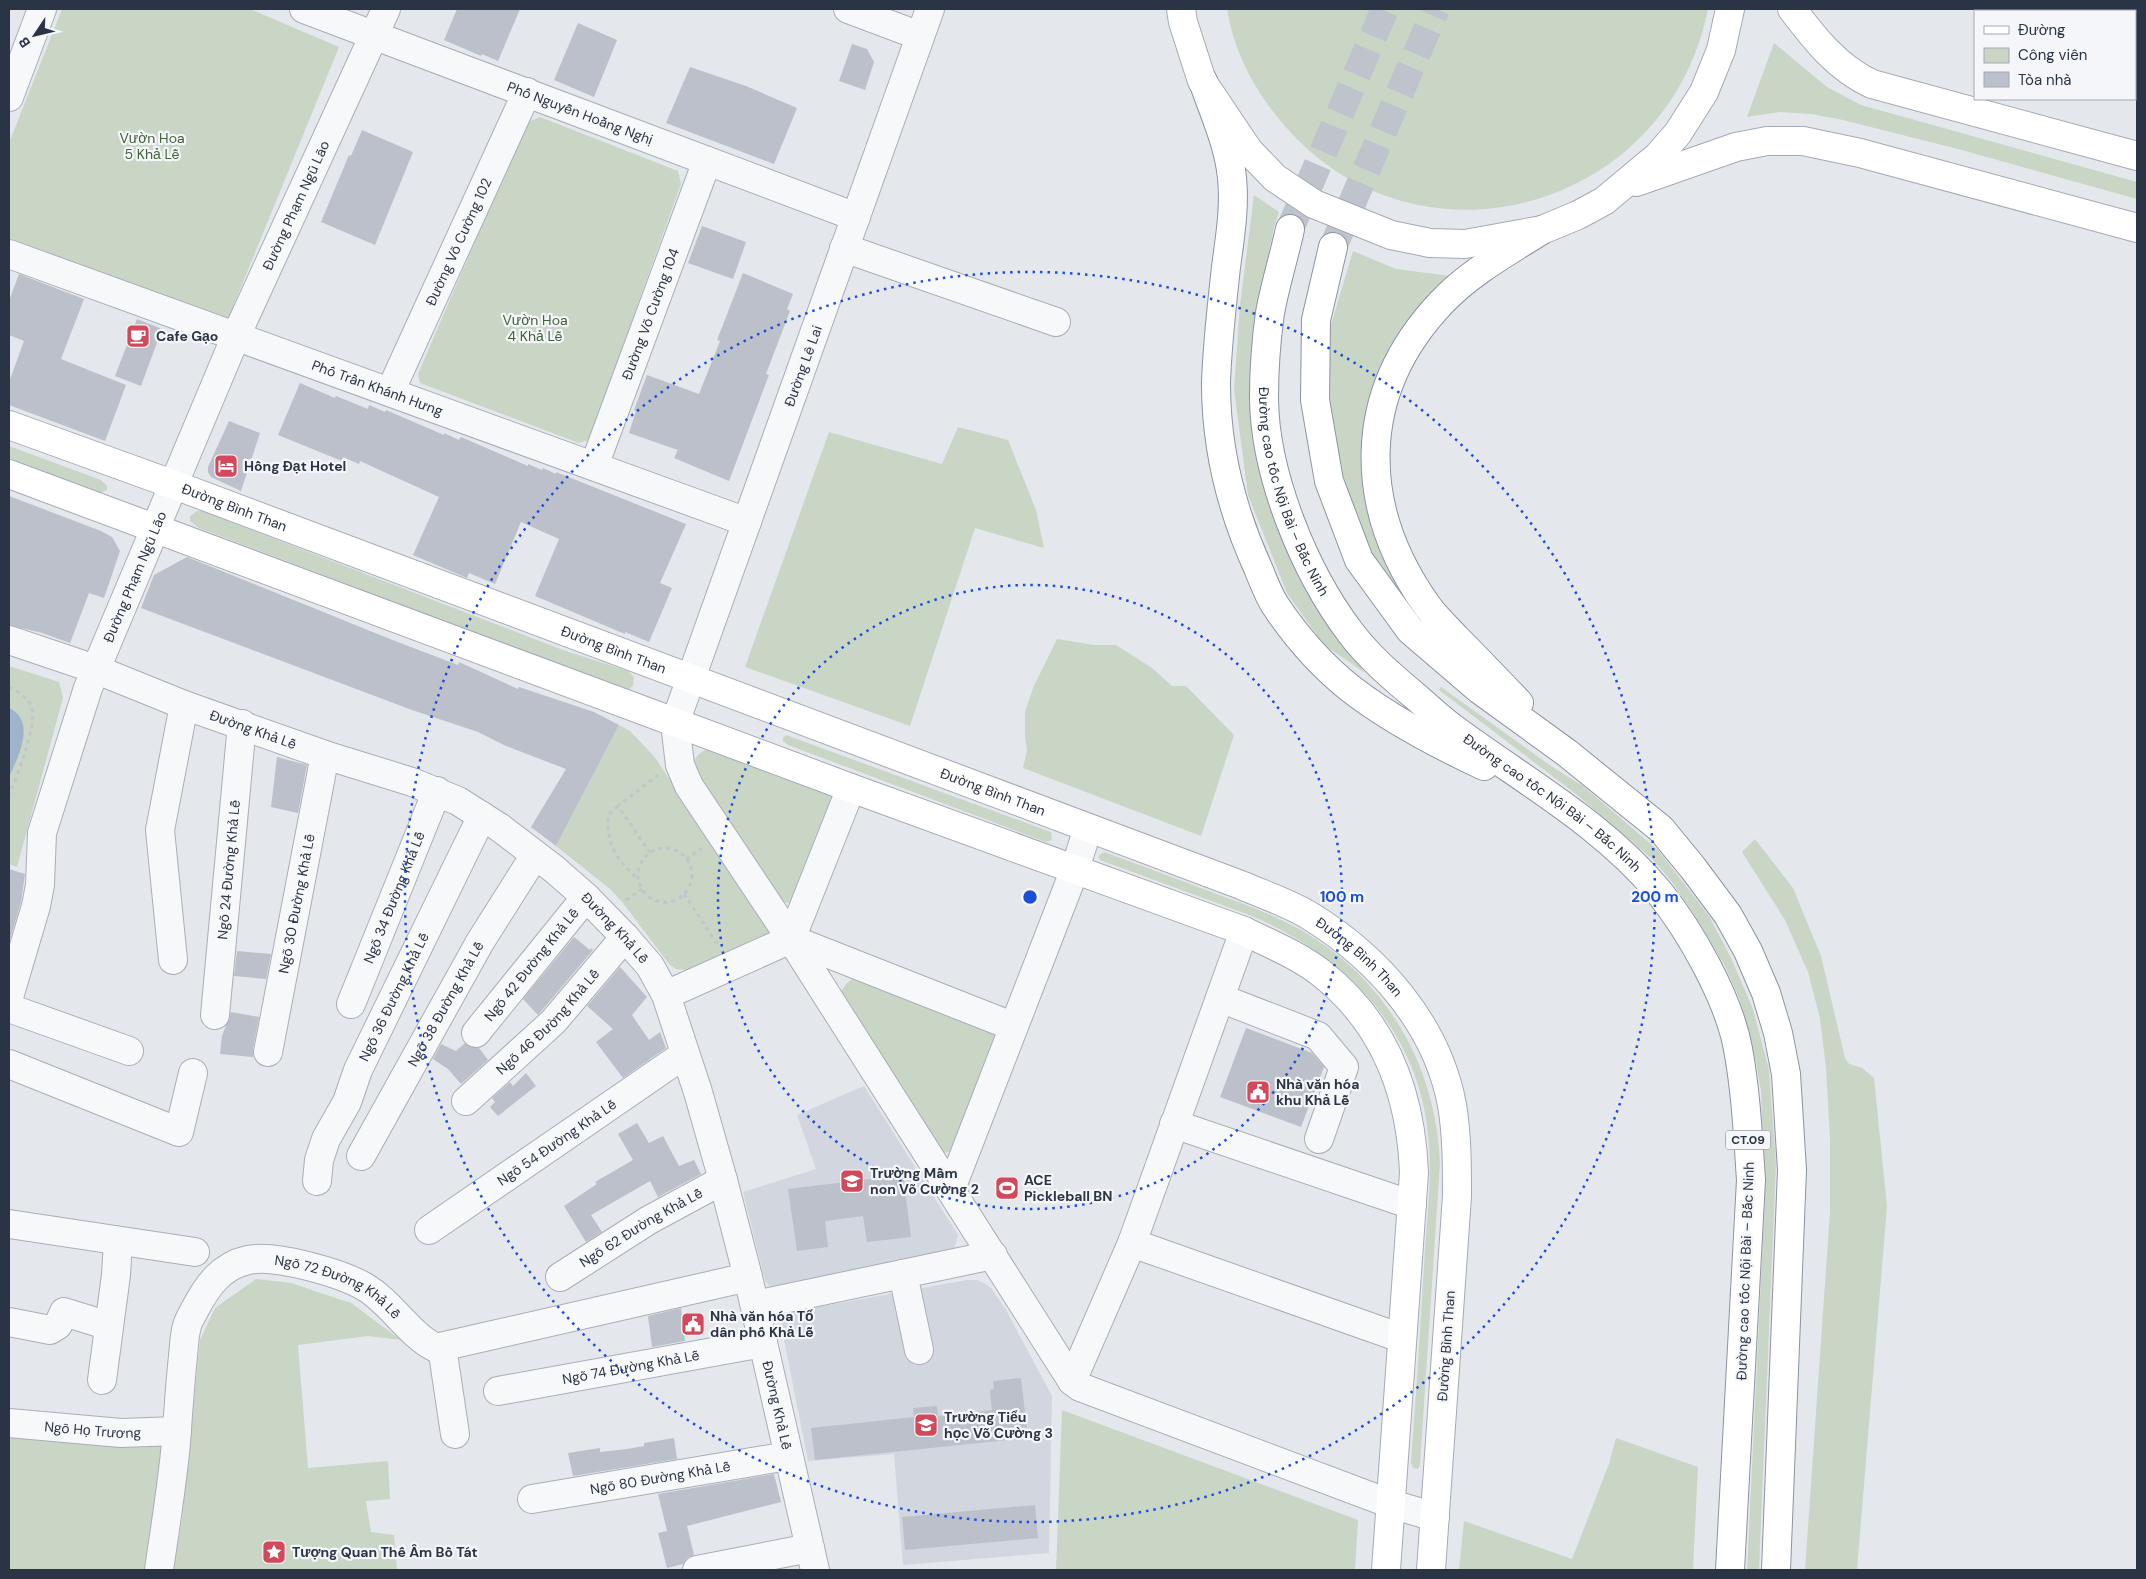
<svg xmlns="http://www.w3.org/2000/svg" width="2146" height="1579" font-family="'DM Sans',sans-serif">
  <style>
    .built { fill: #d2d6de }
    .green { fill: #c9d6c5 }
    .water { fill: #9fb4cc }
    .building { fill: #bbc0ca }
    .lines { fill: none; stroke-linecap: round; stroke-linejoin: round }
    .highway-tunnel { stroke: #bfc3cb; stroke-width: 28; stroke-dasharray: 28 14; stroke-linecap: butt }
    .minor-casing { stroke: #a9aeb7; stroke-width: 30 }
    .major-casing { stroke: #a3abb8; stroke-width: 30 }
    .highway-casing { stroke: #8b94a3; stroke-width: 30 }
    .path { stroke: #c2c5cb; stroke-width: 3; stroke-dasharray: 4 4; stroke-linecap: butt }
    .minor { stroke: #f7f8fa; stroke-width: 28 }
    .major { stroke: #fff; stroke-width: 28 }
    .highway { stroke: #fff; stroke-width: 28 }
    .ring { fill: none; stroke: #1d4ed8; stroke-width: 2.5; stroke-dasharray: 2.5 5 }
    .labels { text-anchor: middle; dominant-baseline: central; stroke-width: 4.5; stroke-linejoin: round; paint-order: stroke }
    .shield { fill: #f4f6f9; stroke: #676e7b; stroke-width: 1 }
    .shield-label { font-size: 12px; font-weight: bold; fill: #2b3445 }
    .street-label { font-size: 14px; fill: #2b3445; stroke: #f4f6f9 }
    .park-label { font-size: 14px; fill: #3f6138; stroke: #f4f6f9 }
    .poi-label { font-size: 14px; font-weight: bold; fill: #2b3445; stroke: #f4f6f9; text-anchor: start }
    .centre { fill: #1d4ed8; stroke: #f4f6f9; stroke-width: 2.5 }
    .ring-label { font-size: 15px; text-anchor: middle; font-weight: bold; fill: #1d4ed8; stroke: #f4f6f9; stroke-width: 4.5; stroke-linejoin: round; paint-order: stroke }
  </style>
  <rect width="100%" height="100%" fill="#e4e7ec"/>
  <g class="built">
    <path d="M864,1086L958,1235L953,1253L777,1294L765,1281L743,1192L816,1169L797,1115Z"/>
    <path d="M967,1280H977L984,1283L991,1288L1006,1310L1052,1396L1049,1553L903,1565L894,1454L808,1461L779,1314Z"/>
  </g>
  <g class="green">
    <path d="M62,9H250L339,47L228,319L9,238V143Z"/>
    <path d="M1227,9H1708C1667,216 1405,283 1275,114C1251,84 1233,47 1227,9Z"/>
    <path d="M1774,43L1827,87L1861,105L2137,182V199L1958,149L1843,120L1811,114L1780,112L1747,117Z"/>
    <path d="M540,117L678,171L681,184L589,440L579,443L420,383L418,374L526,123Z"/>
    <path d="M1254,195L1279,212L1274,227L1258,311L1266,489L1304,588L1365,673L1323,644L1287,593L1248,495L1234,389L1240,305Z"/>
    <path d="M1353,251L1396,269L1450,276L1365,467L1379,549L1412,615L1366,555L1339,479L1327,401L1331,325Z"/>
    <path d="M958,427L1008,440L1036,510L1044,548L975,528L910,726L745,667L829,432L942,464Z"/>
    <path d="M9,446L101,480L107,486V490L99,493L9,458Z"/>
    <path d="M197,511H202L563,650L628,671L634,677L633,686L629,689L622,688L199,528L190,521V516Z"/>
    <path d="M1057,639L1094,645H1116L1152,668L1172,686H1186L1234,735L1201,836L1023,768L1027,750L1025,738V712L1033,688Z"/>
    <path d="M9,666L59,682L63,698L17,867L9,864Z"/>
    <path d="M1441,687L1551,766L1583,786L1659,851L1709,916L1731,958L1753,1009L1769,1070L1776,1163L1759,1570H1747L1765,1197L1761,1091L1756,1062L1740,1000L1725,966L1692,911L1669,878L1651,858L1576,794L1439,690Z"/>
    <path d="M619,725L630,731L653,755L765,919L769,930L767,938L686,970L676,969L669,964L623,903L610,889L556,846Z"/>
    <path d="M786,735L1051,832L1052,840L1046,842L788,745L783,741V738Z"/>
    <path d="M712,747L831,792L835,799L791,903L780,902L693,768C693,756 702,751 712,747Z"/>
    <path d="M1755,839L1793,888L1821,956L1845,1058L1849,1064L1862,1068L1874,1078L1887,1206L1857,1570H1805L1830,1212V1139L1826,1068L1820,1018L1808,972L1785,920L1742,852Z"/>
    <path d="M1104,852C1141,865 1177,879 1214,893C1243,904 1273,914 1301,930C1386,979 1436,1065 1440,1163L1420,1465L1418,1469L1413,1468L1411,1462C1416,1396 1420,1331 1424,1266C1426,1226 1432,1185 1429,1145C1422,1034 1349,958 1252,916L1100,860L1098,856Z"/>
    <path d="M859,977L1000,1030L956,1151L942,1153L841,993C845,983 849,980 859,977Z"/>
    <path d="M256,1279L291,1283L351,1303L401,1340L368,1336L298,1345L308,1468L388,1461L390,1499L366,1501L371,1532L394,1535L397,1570H173L182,1519L200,1340L215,1308Z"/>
    <path d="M1062,1410L1358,1520L1355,1570H1056Z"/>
    <path d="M9,1427L169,1439L145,1570H9Z"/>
    <path d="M1616,1438L1698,1467L1693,1570H1459L1464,1521L1572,1559L1609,1464Z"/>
  </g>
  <path class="water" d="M9,708C37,721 18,757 9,777Z"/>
  <g class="building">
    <path d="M457,9H520L498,61L482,54L481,56L444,40Z"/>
    <path d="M578,23L617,40L594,97L554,80Z"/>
    <path d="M852,44L867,49L874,62L865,90L839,81Z"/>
    <path d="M690,67L746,86L797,108L774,164L666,123Z"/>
    <path d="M362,130L413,152L375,245L321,222L349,155L351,156Z"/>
    <path d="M702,226L746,242L733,279L688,263Z"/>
    <path d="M743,273L793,294L787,309L790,311L766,374L769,375L729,481L674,458L678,450L629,433L636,411L634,410L647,375L699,394L720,341L717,340Z"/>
    <path d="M19,274L84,299L61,359L126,385L105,441L9,405V382L24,341L9,335V301Z"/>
    <path d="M137,319L162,329L141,386L115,376Z"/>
    <path d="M300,383L335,398L336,396L368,409L369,405L385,412L386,410L444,435V433L459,440L461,437L528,466V464L542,470L543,468L556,474V472L686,524L660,583L672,588L649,642L625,632V634L535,596L559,539L521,522L495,584L469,573L467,578L413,555L439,497L360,461L359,464L343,457L342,461L278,435Z"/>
    <path d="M229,421L260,433L241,491L211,477L208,472V467Z"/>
    <path d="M9,496L101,531L112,537L120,551L104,598L89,593L70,643L42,633L9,625Z"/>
    <path d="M187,557L390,639L458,665L459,662L518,689L519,687L594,712L619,725L556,846L531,827L566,769L506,746L478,732L412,710L141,608L154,575Z"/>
    <path d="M277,757L307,765L298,813L271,807Z"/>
    <path d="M9,869L25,874L21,902L9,943Z"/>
    <path d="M574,937L590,950L591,948L593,950L538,1015L523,999Z"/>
    <path d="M237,951L271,954L266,979L234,976Z"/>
    <path d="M620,967L647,997L632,1015L649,1040L660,1032L666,1048L623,1078L596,1042L613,1029L587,1006Z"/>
    <path d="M231,1012L259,1017L253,1049V1057L220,1054L222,1036Z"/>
    <path d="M1246,1028L1312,1053L1324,1067L1301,1127L1220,1097Z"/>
    <path d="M465,1043L473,1048H479L488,1060L461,1084L448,1069L433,1059L441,1044L456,1051Z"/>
    <path d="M526,1073L536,1086L498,1116L490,1107L495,1102L492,1098L510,1082L513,1086Z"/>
    <path d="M637,1123L649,1143L663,1136L679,1166L694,1160L701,1174L658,1197L650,1181L591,1215L602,1232L586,1242L564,1206L597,1184L595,1182L633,1160L618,1134Z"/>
    <path d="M903,1175L911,1237L867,1242L863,1216L825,1221L828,1247L797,1251L788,1189Z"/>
    <path d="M681,1308L685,1341L652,1347L648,1316Z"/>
    <path d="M1021,1378L1028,1438L815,1460L811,1428L914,1417L913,1408L937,1406L938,1416L992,1410L990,1390L994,1389L993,1381Z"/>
    <path d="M674,1438L677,1459L573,1476L568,1453L600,1448V1452L627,1449L644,1446V1443Z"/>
    <path d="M774,1474L781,1502L687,1526L694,1555L687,1558L683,1564L667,1568L658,1533L667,1531L658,1494Z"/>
    <path d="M1035,1505L1038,1538L905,1550L902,1517Z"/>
  </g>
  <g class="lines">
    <g class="highway-tunnel">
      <path d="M1290,229L1385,9"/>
      <path d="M1333,247L1436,9"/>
    </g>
    <g class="minor-casing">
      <g id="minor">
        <path id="s1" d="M304,9L856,217"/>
        <path d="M848,9L920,36"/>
        <path d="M930,9L675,723L680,765L689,786L791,939L1072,1381L1080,1387L1391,1504L1435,1517"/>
        <path d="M9,97L42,9"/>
        <path d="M844,248L1056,322"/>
        <path id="s2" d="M9,254L747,522"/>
        <path id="s3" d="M390,392L527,92"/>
        <path id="s4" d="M594,466L707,161"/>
        <path id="s5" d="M9,640L95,669L184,705L325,755L412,782L458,801L499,827L554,869L586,897L625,937L650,966L666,995L698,1092L723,1180L748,1277L815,1570"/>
        <path d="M791,939L1012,1026"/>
        <path d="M173,960L160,830L184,705"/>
        <path d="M666,995L791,939L851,788"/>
        <path id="s6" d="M9,997L36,906L40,885L42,833L88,688L236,336L386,9"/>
        <path d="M1220,998L1318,1036L1344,1067L1319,1139"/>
        <path id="s7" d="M351,1004L437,791"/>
        <path d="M9,1008L129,1051"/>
        <path id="s8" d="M215,1015L242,724"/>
        <path id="s9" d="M476,1033L586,897"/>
        <path id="s10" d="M268,1052L325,755"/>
        <path d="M9,1064L179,1132L193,1073"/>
        <path id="s11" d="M466,1101L553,1022L625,937"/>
        <path d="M1174,1124L1412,1205"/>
        <path id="s12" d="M361,1156L480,942L535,855"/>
        <path id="s13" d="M317,1181L319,1160L326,1139L347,1102L358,1070L482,816"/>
        <path d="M951,1189L1075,869L1088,828"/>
        <path d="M9,1224L195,1252"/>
        <path id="s14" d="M429,1230L685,1054"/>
        <path d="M1132,1243L1401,1338"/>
        <path d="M903,1274L919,1350"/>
        <path id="s15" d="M560,1277L649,1220L723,1180"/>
        <path d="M755,1305L993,1255"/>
        <path d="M9,1322L50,1330L58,1325L64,1312L109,1326"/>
        <path d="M442,1347L455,1434"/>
        <path d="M102,1380L116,1275L118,1241"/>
        <path d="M1072,1381L1132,1243L1244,931"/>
        <path id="s16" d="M498,1391L763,1343"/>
        <path id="s17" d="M9,1423L121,1433L177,1431"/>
        <path id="s18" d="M532,1499L788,1456"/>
        <path id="s19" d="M159,1570C165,1528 172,1486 176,1443C178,1414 180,1385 183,1356C184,1347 184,1336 187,1326C188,1321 192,1315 195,1309C207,1286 221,1266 248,1260C275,1254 341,1273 365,1287C392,1303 408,1334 436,1348L748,1277"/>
        <path d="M697,1570L810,1548"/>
      </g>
    </g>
    <g class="major-casing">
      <g id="major">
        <path d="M1181,9L1183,22L1202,81L1249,151L1275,178L1314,204L1391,235L1430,243L1465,244L1542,230L1578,215L1604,201L1658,156L1678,133L1704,92L1721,50L1730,9"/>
        <path d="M1792,9C1814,38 1837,68 1872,84L2137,156"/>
        <path d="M1636,182L1736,147L1767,141H1803L1860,153L2137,228"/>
        <path id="s20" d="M9,425L172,484L1241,885C1264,895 1289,903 1310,916C1378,958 1437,1024 1452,1105C1457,1135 1457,1165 1457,1196L1431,1570"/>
        <path d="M9,474L851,788L1244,931C1270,944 1298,955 1321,973C1385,1023 1411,1094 1414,1173L1386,1570"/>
      </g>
    </g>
    <g class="highway-casing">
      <g id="highway">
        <path d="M1203,81C1214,113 1229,145 1232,178C1235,208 1230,237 1226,267C1222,305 1217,345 1216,384C1216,447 1232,511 1258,568C1263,580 1268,594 1275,605C1295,635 1322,666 1351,689C1391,720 1437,744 1484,766"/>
        <path id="s21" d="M1290,229C1284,257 1275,285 1270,313C1266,341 1264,370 1264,399C1265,475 1304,571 1350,632C1368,656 1391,676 1415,696C1428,707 1440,719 1454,729C1524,781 1603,824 1659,892C1691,932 1729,999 1738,1049C1746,1092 1748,1137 1751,1180L1730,1570"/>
        <path d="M1333,247L1316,320L1315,400L1329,481L1359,560L1410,630L1480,690L1567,753L1661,829L1693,868L1728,915L1748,951L1766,993L1778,1033L1786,1074L1792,1170L1776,1570"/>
        <path d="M1519,703C1498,681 1477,659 1456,638C1447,628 1436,618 1428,607C1357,508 1355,394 1441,303C1469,273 1507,252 1542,230"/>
      </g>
    </g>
    <g class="path">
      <path d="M9,687C17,691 29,698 32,708C37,725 17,777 9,795"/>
      <path d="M618,806L608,815C606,845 617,860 638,879"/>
      <circle cx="665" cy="875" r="27"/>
      <path d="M650,853L618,806L658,775"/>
      <path d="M686,859L702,848"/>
      <path d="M684,894L719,947"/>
      <path d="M626,900L643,889"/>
    </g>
    <use href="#minor" class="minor"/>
    <use href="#major" class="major"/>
    <use href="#highway" class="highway"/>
  </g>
  <g class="ring">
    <circle cx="1030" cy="897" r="312"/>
    <circle cx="1030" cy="897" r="625"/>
  </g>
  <defs>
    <g id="cafe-square" transform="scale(1.25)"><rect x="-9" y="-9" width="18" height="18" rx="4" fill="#d1495b" stroke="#f4f6f9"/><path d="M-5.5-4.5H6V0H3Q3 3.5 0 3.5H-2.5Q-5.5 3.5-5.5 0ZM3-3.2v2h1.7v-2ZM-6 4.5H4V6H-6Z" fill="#fff"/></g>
    <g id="hotel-square" transform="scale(1.25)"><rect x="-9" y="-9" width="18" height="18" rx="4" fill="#d1495b" stroke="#f4f6f9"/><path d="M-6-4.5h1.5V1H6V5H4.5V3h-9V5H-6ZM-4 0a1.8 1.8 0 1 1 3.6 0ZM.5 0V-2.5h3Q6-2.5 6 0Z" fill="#fff"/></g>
    <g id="civic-square" transform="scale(1.25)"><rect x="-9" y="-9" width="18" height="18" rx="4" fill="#d1495b" stroke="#f4f6f9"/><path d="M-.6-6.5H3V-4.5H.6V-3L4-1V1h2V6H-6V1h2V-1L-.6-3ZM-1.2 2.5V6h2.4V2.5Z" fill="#fff"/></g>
    <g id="school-square" transform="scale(1.25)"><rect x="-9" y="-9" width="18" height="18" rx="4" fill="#d1495b" stroke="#f4f6f9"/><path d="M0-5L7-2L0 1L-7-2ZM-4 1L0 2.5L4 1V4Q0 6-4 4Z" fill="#fff"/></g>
    <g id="stadium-square" transform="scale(1.25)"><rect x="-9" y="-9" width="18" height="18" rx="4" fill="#d1495b" stroke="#f4f6f9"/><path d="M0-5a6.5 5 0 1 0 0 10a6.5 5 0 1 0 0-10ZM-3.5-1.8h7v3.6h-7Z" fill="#fff"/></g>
    <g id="sight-square" transform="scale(1.25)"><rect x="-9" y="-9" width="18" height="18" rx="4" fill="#d1495b" stroke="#f4f6f9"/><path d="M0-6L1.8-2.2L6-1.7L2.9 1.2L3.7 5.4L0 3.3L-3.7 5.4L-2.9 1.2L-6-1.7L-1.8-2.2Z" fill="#fff"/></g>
  </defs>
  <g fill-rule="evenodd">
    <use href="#cafe-square" x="138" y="336"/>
    <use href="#hotel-square" x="226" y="466"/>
    <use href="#civic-square" x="1258" y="1092"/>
    <use href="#school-square" x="852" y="1181"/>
    <use href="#stadium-square" x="1007" y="1188"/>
    <use href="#civic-square" x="693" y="1324"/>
    <use href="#school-square" x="926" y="1425"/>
    <use href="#sight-square" x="274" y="1552"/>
  </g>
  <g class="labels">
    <rect class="shield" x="1725.5" y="1130.5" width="45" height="19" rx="4"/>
    <g class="shield-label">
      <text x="1748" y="1140">CT.09</text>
    </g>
    <g class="street-label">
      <text stroke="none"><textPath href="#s1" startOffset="295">Phố Nguyễn Hoằng Nghị</textPath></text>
      <text stroke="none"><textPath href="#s6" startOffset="846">Đường Phạm Ngũ Lão</textPath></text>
      <text stroke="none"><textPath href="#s3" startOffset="165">Đường Võ Cường 102</textPath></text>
      <text stroke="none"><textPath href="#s4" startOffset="162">Đường Võ Cường 104</textPath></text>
      <text transform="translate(803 366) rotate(-70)">Đường Lê Lai</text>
      <text stroke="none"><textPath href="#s2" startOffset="392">Phố Trần Khánh Hưng</textPath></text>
      <text stroke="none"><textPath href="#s21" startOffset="270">Đường cao tốc Nội Bài – Bắc Ninh</textPath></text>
      <text stroke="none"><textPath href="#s20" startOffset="240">Đường Bình Than</textPath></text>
      <text stroke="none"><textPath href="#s6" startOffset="441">Đường Phạm Ngũ Lão</textPath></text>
      <text stroke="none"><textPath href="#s20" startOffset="645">Đường Bình Than</textPath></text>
      <text stroke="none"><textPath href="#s5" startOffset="260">Đường Khả Lễ</textPath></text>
      <text stroke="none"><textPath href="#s20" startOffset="1050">Đường Bình Than</textPath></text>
      <text stroke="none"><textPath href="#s21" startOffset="690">Đường cao tốc Nội Bài – Bắc Ninh</textPath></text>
      <text stroke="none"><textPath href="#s8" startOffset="146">Ngõ 24 Đường Khả Lễ</textPath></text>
      <text stroke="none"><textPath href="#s7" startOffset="115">Ngõ 34 Đường Khả Lễ</textPath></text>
      <text stroke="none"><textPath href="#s10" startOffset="151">Ngõ 30 Đường Khả Lễ</textPath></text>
      <text stroke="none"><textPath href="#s5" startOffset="680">Đường Khả Lễ</textPath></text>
      <text stroke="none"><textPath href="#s20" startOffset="1455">Đường Bình Than</textPath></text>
      <text stroke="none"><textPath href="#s9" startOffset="88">Ngõ 42 Đường Khả Lễ</textPath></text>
      <text stroke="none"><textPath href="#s13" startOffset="201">Ngõ 36 Đường Khả Lễ</textPath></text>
      <text stroke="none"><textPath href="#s12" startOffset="174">Ngõ 38 Đường Khả Lễ</textPath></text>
      <text stroke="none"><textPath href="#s11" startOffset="114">Ngõ 46 Đường Khả Lễ</textPath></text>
      <text stroke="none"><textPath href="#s14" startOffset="155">Ngõ 54 Đường Khả Lễ</textPath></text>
      <text stroke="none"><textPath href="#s15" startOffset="95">Ngõ 62 Đường Khả Lễ</textPath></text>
      <text transform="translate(1745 1271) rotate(-88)">Đường cao tốc Nội Bài – Bắc Ninh</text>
      <text stroke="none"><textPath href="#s19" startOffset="436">Ngõ 72 Đường Khả Lễ</textPath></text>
      <text transform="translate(1446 1346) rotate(-86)">Đường Bình Than</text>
      <text stroke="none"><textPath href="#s16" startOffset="135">Ngõ 74 Đường Khả Lễ</textPath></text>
      <text stroke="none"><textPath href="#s5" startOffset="1190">Đường Khả Lễ</textPath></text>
      <text stroke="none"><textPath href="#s17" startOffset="84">Ngõ Họ Trương</textPath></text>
      <text stroke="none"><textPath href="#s18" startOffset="130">Ngõ 80 Đường Khả Lễ</textPath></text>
    </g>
    <g class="park-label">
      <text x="152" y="138">Vườn Hoa<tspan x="152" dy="16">5 Khả Lễ</tspan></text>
      <text x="535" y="320">Vườn Hoa<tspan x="535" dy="16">4 Khả Lễ</tspan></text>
    </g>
    <g class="poi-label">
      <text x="156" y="336">Cafe Gạo</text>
      <text x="244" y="466">Hồng Đạt Hotel</text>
      <text x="1276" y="1084">Nhà văn hóa<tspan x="1276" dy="16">khu Khả Lễ</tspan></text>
      <text x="870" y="1173">Trường Mầm<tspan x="870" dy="16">non Võ Cường 2</tspan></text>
      <text x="1024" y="1180">ACE<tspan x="1024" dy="16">Pickleball BN</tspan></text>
      <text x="710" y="1316">Nhà văn hóa Tổ<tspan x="710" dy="16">dân phố Khả Lễ</tspan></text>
      <text x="944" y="1417">Trường Tiểu<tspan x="944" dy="16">học Võ Cường 3</tspan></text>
      <text x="292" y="1552">Tượng Quan Thế Âm Bồ Tát</text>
    </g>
  </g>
  <circle cx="1030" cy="897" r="8" class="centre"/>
  <g class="ring-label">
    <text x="1342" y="902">100 m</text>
    <text x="1655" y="902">200 m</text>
  </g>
  <rect width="2146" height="1579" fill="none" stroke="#2b3445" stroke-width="20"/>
  <rect x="1974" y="10" width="162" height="90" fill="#f4f6f9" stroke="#a4a8b1"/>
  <rect x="1984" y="26" width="25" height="8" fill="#ffffff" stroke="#a4a8b1"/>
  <text x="2018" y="35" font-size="15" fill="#2b3445">Đường</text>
  <rect x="1984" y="48" width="25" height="15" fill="#c9d6c5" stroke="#a4a8b1"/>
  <text x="2018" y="60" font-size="15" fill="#2b3445">Công viên</text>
  <rect x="1984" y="72" width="25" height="15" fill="#bbc0ca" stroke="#a4a8b1"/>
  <text x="2018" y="85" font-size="15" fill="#2b3445">Tòa nhà</text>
  <g transform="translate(35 35) rotate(235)" stroke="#f4f6f9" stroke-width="4" paint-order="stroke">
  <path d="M0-4L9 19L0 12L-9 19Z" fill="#2b3445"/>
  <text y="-8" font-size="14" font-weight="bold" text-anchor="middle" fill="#2b3445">B</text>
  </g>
</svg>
